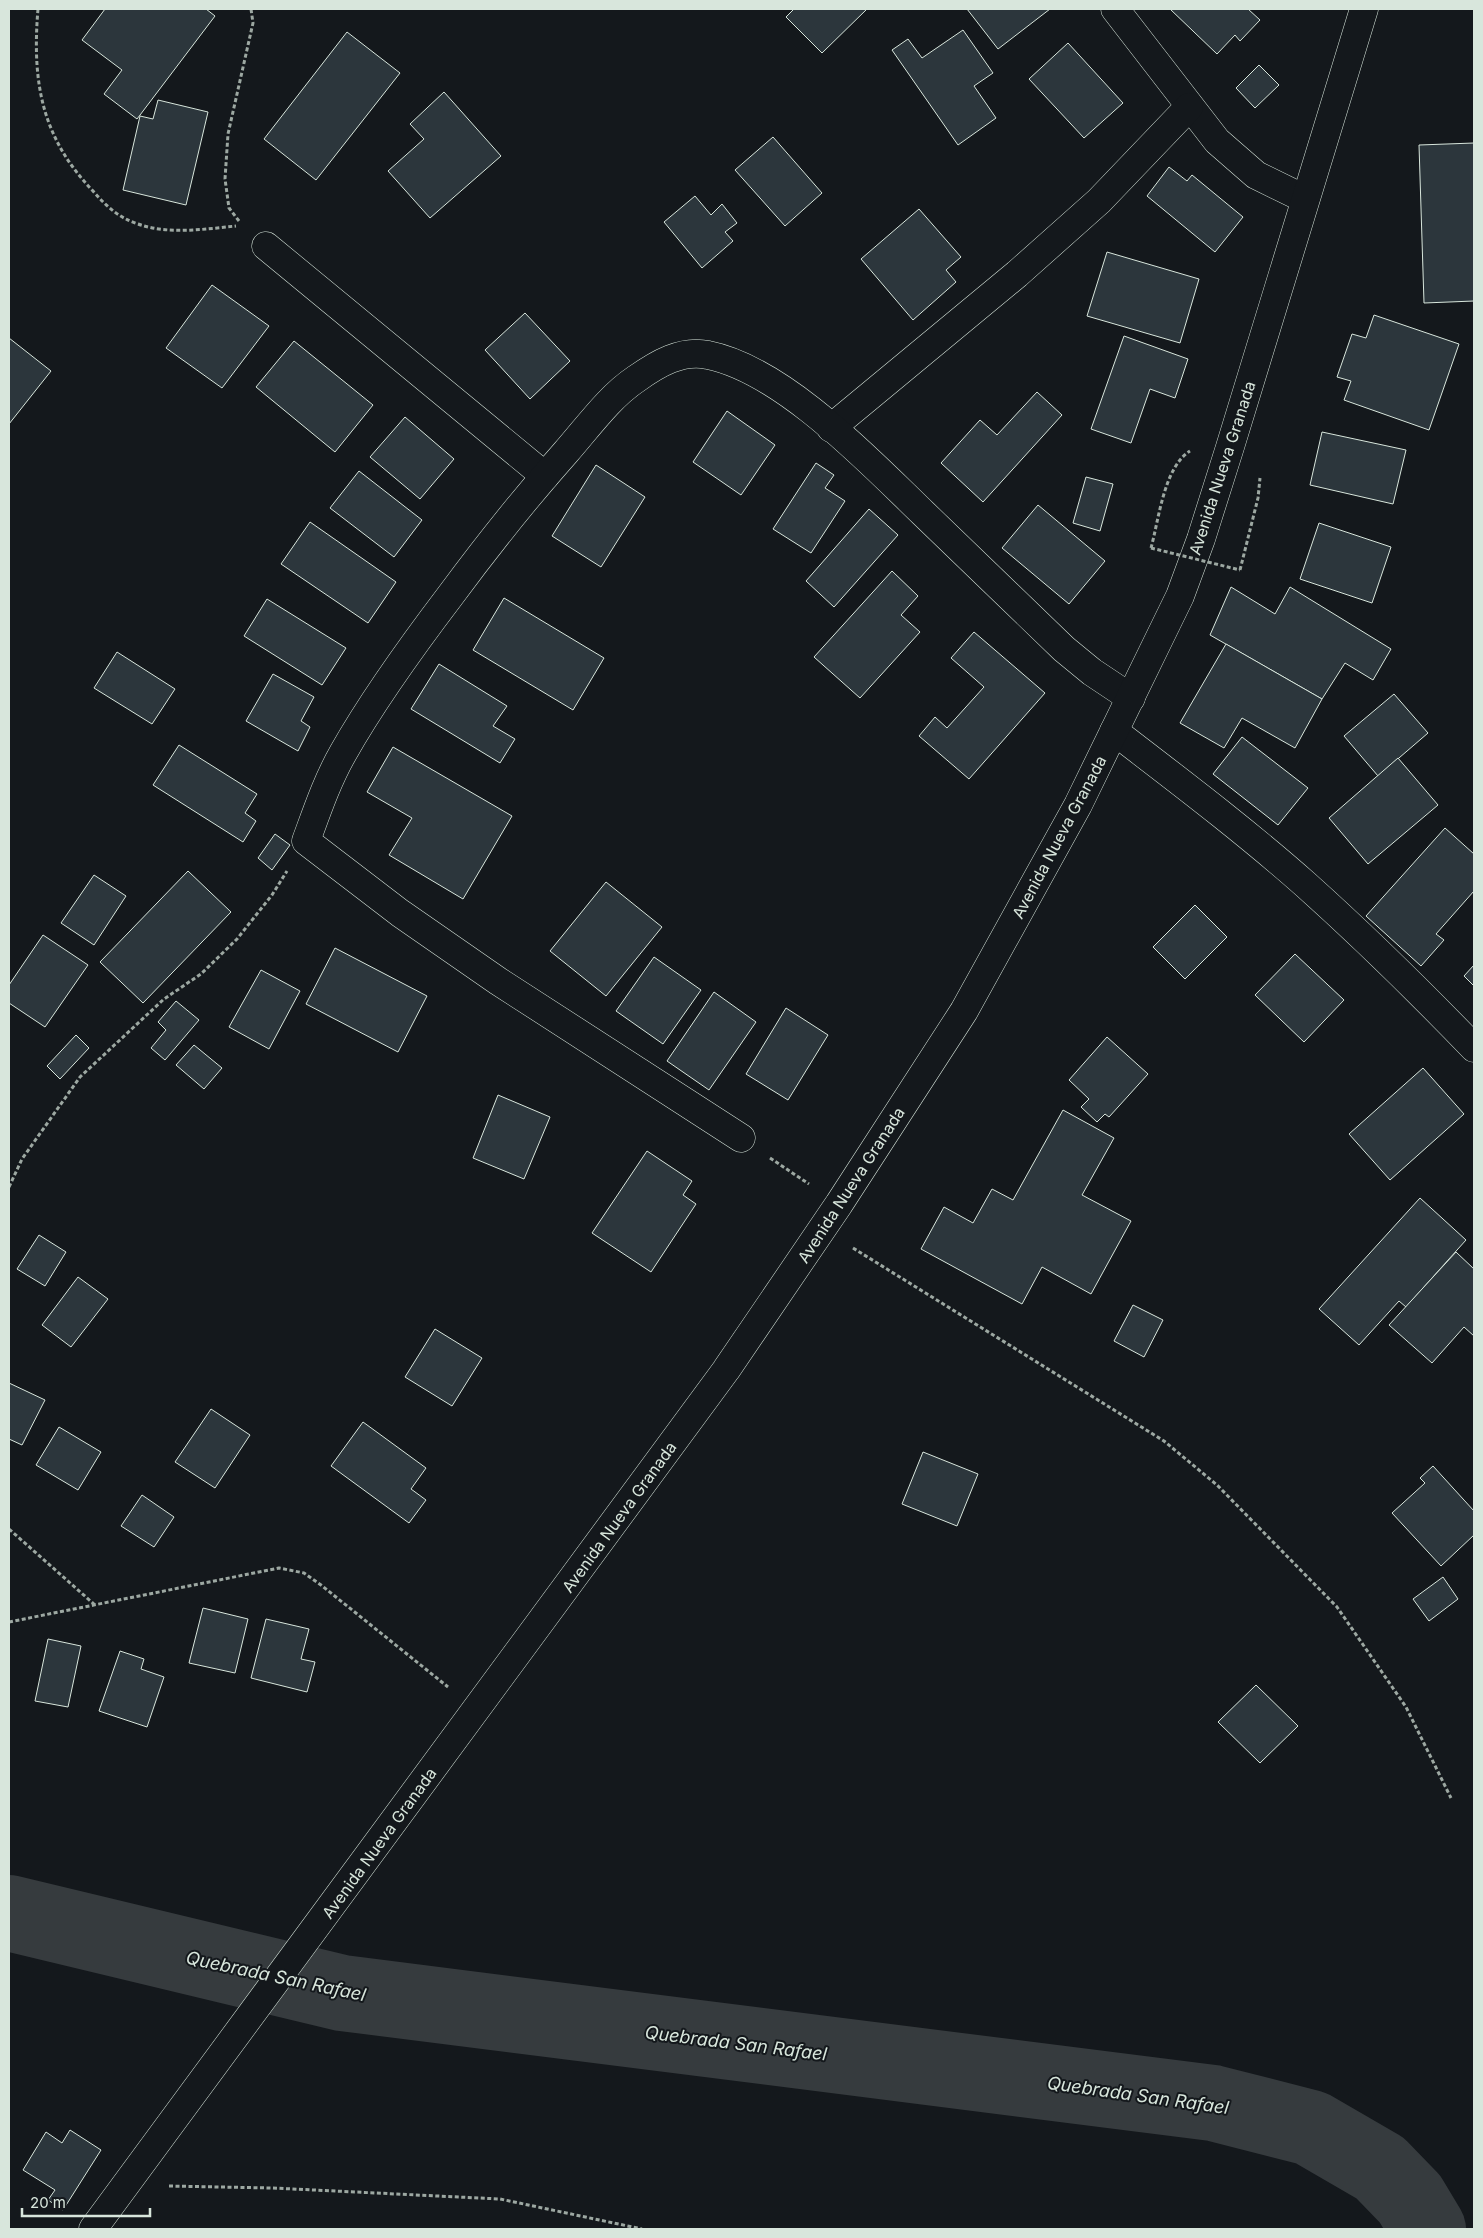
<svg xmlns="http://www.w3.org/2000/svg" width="1483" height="2238" font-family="Inter,sans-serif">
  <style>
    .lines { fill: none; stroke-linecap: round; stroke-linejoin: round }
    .river { stroke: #363b3e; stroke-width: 76 }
    .building { fill: #2c363c; stroke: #d8e6dc }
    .minor-casing { stroke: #d8e6dc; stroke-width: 29 }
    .path { stroke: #9da8a2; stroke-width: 3; stroke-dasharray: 4 2.5; stroke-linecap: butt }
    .minor { stroke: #14181c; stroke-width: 28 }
    .path-bridge { stroke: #9da8a2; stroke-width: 3; stroke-dasharray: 4 2.5; stroke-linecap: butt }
    .labels { text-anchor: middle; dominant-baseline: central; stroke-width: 4; stroke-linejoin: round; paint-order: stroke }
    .street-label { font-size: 16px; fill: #d8e6dc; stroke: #14181c }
    .water-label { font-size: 18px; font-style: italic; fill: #d8e6dc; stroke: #14181c }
  </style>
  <rect width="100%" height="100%" fill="#14181c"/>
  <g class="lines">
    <path class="river" d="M9,1913L342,1993L1213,2103L1311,2128L1380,2168L1410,2199L1428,2229"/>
  </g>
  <g class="building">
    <path d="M105,9H206L215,16L137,119L104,94L122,70L82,40Z"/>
    <path d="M794,9H867L822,53L786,17Z"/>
    <path d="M967,9H1050L998,49Z"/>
    <path d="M1170,9H1248L1260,20L1240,41L1235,35L1217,54Z"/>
    <path d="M963,30L993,73L974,86L996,118L958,145L892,50L908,39L922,58Z"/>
    <path d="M347,32L400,73L316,180L264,139Z"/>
    <path d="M1068,43L1123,103L1084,138L1029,79Z"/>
    <path d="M1259,65L1279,85L1255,108L1236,88Z"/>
    <path d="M444,92L501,156L430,218L388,171L424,139L410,124Z"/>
    <path d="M158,100L208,112L186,205L123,190L140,116L153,119Z"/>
    <path d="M773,137L822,193L785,226L735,170Z"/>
    <path d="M1474,143V301L1424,303L1419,145Z"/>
    <path d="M1169,167L1187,181L1192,175L1243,217L1215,252L1147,196Z"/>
    <path d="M695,196L711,215L722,204L737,223L725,232L733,241L702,268L664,222Z"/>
    <path d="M919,209L961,257L946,270L956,282L913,320L861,259Z"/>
    <path d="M1107,252L1199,279L1180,343L1087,316Z"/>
    <path d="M212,285L269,326L222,388L166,348Z"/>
    <path d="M525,313L570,361L530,399L485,350Z"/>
    <path d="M1374,315L1459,344L1429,430L1344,400L1351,381L1337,377L1352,334L1366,338Z"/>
    <path d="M1124,336L1188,359L1175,398L1150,389L1131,443L1091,429Z"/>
    <path d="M9,338L51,371L9,424Z"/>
    <path d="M294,341L373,405L335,452L256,387Z"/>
    <path d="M1037,392L1062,415L983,502L941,463L980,420L997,435Z"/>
    <path d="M727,411L775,445L741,495L693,462Z"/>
    <path d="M405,417L454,459L420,499L370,457Z"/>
    <path d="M1322,432L1406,450L1393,504L1310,485Z"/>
    <path d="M816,463L834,475L825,488L845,501L811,553L773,529Z"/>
    <path d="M596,465L645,497L601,567L552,536Z"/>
    <path d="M359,471L422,520L394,557L330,508Z"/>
    <path d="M1086,477L1113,484L1100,531L1073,523Z"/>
    <path d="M1038,505L1105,561L1069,604L1002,548Z"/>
    <path d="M869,509L898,535L834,607L806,581Z"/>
    <path d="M310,522L396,582L368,623L281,564Z"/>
    <path d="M1319,523L1391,547L1372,603L1300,579Z"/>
    <path d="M892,571L918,596L901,615L920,632L860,698L814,657Z"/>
    <path d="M1231,587L1275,614L1290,587L1391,649L1373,680L1345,663L1322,699L1210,635Z"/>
    <path d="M504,598L604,658L573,710L473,650Z"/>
    <path d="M267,599L346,648L322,685L244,636Z"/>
    <path d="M974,632L1045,693L969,779L919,736L935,717L947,728L984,687L951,658Z"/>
    <path d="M1226,644L1322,699L1295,748L1242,718L1224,748L1180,723Z"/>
    <path d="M117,652L175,689L152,724L94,688Z"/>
    <path d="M439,664L507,706L493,726L515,739L500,763L411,709Z"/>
    <path d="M273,674L314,697L301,721L310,727L298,751L246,721Z"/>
    <path d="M1394,694L1428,733L1378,776L1344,736Z"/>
    <path d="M1242,737L1308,788L1278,825L1213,774Z"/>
    <path d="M179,745L257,794L245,813L256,821L243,842L153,785Z"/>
    <path d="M393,747L512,816L463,899L389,855L412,818L367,792Z"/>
    <path d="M1398,758L1438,805L1368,864L1329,818Z"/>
    <path d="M1445,828L1474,854V891L1436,934L1444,940L1421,966L1366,916Z"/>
    <path d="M275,834L290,845L272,870L258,858Z"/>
    <path d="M188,871L231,912L143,1003L100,962Z"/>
    <path d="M94,875L126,896L94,945L61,923Z"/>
    <path d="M606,882L662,927L606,996L550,951Z"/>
    <path d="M1195,905L1227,937L1185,979L1153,947Z"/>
    <path d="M43,935L88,965L45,1027L9,1003V985Z"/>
    <path d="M335,948L427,996L398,1052L306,1004Z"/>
    <path d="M1295,954L1344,1000L1304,1042L1255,995Z"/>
    <path d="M654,957L701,990L663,1044L616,1011Z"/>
    <path d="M1474,965V986L1464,976Z"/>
    <path d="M261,970L300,991L269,1049L229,1027Z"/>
    <path d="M714,992L756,1022L709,1090L667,1061Z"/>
    <path d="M176,1001L199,1020L165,1060L151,1048L166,1030L158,1022Z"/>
    <path d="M786,1008L828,1035L788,1100L746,1074Z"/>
    <path d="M76,1035L89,1048L60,1079L47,1066Z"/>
    <path d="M1107,1037L1148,1074L1109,1117L1105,1114L1097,1122L1081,1107L1089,1099L1069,1080Z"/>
    <path d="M194,1045L222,1068L204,1089L176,1065Z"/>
    <path d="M1423,1068L1464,1114L1390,1180L1349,1134Z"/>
    <path d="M498,1095L550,1117L524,1179L473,1158Z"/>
    <path d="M1063,1110L1114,1138L1082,1195L1131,1221L1091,1294L1042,1267L1022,1304L921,1249L944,1207L973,1223L992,1189L1013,1200Z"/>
    <path d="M647,1151L692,1181L683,1195L696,1204L651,1272L592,1233Z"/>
    <path d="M1420,1198L1466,1240L1406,1307L1399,1301L1359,1345L1319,1309Z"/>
    <path d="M39,1235L66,1252L45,1286L17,1269Z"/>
    <path d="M1456,1252L1474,1269V1336L1464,1327L1432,1363L1389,1325Z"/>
    <path d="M78,1277L108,1299L71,1347L42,1325Z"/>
    <path d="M1133,1305L1163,1320L1144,1357L1114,1341Z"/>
    <path d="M435,1329L482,1358L452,1406L405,1377Z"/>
    <path d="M9,1383L45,1400L22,1445L9,1439Z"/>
    <path d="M211,1409L250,1435L215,1488L175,1462Z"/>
    <path d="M363,1422L426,1468L411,1489L426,1500L409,1523L331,1466Z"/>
    <path d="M59,1427L101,1452L78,1490L36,1465Z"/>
    <path d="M923,1452L978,1474L957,1526L902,1504Z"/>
    <path d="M1433,1466L1474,1511V1535L1441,1566L1392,1513L1425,1483L1420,1478Z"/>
    <path d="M142,1495L174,1517L154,1547L121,1526Z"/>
    <path d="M1443,1577L1458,1599L1429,1621L1413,1599Z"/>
    <path d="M203,1608L248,1619L235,1673L189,1663Z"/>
    <path d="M266,1619L309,1629L301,1659L315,1662L307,1692L251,1678Z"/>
    <path d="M48,1639L81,1646L68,1707L35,1701Z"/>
    <path d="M120,1651L144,1659L141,1669L164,1677L147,1727L99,1711Z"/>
    <path d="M1256,1685L1298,1726L1260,1763L1218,1722Z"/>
    <path d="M70,2130L101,2150L63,2210L48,2200L55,2190L23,2170L46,2132L62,2143Z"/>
  </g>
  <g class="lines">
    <g class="minor-casing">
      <g id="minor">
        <path d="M1115,9L1217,141L1256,175L1305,199"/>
        <path d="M266,246L545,476"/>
        <path d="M831,428L1017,274L1099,201L1189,107"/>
        <path d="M1114,731C1179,781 1244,830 1305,884C1363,936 1419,991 1474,1048"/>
        <path d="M741,1138L498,981L400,913L306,841C317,811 327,781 343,753C374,698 412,646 450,596C487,546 525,498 566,452C588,427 609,397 636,379C657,364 682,349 708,355C783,370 869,461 923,513C970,558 1017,604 1064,649L1092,672L1131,698"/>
        <path d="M93,2229L726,1370L839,1204L964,1011L1078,805L1180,596L1201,539L1230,447L1364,9"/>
      </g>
    </g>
    <g class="path">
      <path d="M38,9C32,81 41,137 93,191C106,206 119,218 138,224C169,235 205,229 236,226"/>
      <path d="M239,221L229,208L225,179L228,134L253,23L251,9"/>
      <path d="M1151,548C1159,519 1164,467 1190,451"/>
      <path d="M1240,570L1258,498L1260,478"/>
      <path d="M770,1158L809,1184"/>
      <path d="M9,1187L22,1159L80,1077L164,999L201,974L237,939L272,895L287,871"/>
      <path d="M853,1248L1164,1441L1217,1485L1337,1607L1406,1707L1451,1798"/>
      <path d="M9,1529L95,1605"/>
      <path d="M9,1622L279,1568L304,1573L321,1585L448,1687"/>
      <path d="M169,2186L272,2188L500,2199L642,2229"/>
    </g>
    <use href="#minor" class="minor"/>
    <path class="path-bridge" d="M1151,548L1240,570"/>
  </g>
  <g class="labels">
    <g class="street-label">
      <text transform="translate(1222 468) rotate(-72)">Avenida Nueva Granada</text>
      <text transform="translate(1059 837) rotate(-62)">Avenida Nueva Granada</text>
      <text transform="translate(851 1185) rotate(-57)">Avenida Nueva Granada</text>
      <text transform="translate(619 1517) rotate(-54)">Avenida Nueva Granada</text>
      <text transform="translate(379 1843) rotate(-54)">Avenida Nueva Granada</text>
    </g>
    <g class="water-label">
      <text transform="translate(276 1976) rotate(12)">Quebrada San Rafael</text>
      <text transform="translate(736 2043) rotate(7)">Quebrada San Rafael</text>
      <text transform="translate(1138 2095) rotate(8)">Quebrada San Rafael</text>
    </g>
  </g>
  <rect width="1483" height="2238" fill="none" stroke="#d8e6dc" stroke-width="20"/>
  <path d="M22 2208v8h128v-8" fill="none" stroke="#d8e6dc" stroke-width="2.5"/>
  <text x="30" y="2208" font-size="15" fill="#d8e6dc" stroke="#14181c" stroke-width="4" paint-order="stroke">20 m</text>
</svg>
